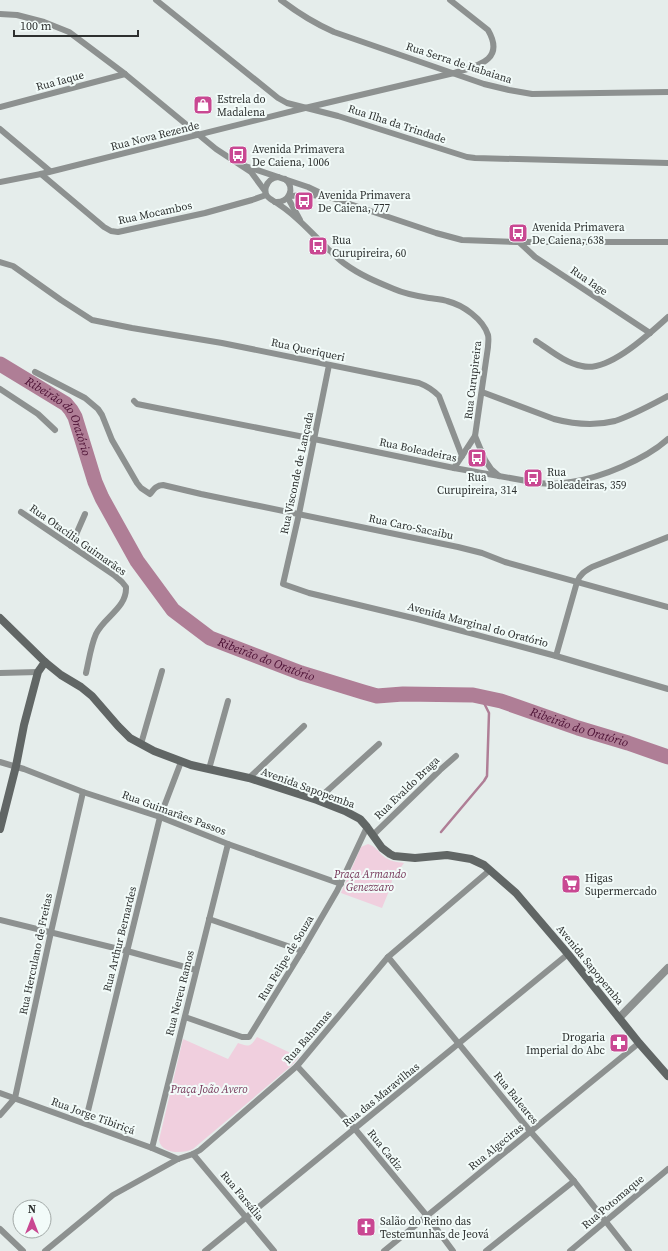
<svg xmlns="http://www.w3.org/2000/svg" width="668" height="1251" font-family="'Source Serif 4',serif">
  <style>
    .green { fill: #f0cfde }
    .lines { fill: none; stroke-linecap: round; stroke-linejoin: round }
    .stream { stroke: #af7e96; stroke-width: 2.5 }
    .river { stroke: #af7e96; stroke-width: 15 }
    .minor { stroke: #8d9190; stroke-width: 6 }
    .tertiary { stroke: #8d9190; stroke-width: 8 }
    .secondary { stroke: #616665; stroke-width: 8 }
    .labels { text-anchor: middle; dominant-baseline: central; stroke-width: 4; stroke-linejoin: round; paint-order: stroke }
    .street-label { font-size: 11px; fill: #2d302f; stroke: #f2fbf9 }
    .poi-label { font-size: 11px; fill: #2d302f; stroke: #f2fbf9; text-anchor: start }
    .park-label { font-size: 11px; font-style: italic; fill: #743557; stroke: #f2fbf9 }
    .water-label { font-size: 12px; font-style: italic; fill: #4a0e32; stroke: #f2fbf9 }
  </style>
  <rect width="100%" height="100%" fill="#e5edeb"/>
  <g class="green">
    <path d="M368,844C375,846 378,851 383,856C389,861 396,862 404,863L392,880L391,886L382,908L341,893L361,847Z"/>
    <path d="M257,1037L299,1057L291,1066L193,1149C183,1154 161,1154 159,1140L183,1039L228,1059L238,1043C249,1047 250,1047 257,1037Z"/>
  </g>
  <g class="lines">
    <path class="stream" d="M441,832L484,781L487,776L489,713L481,697"/>
    <path class="river" id="s1" d="M0,364L66,404L71,410L75,417L95,482L102,498L137,561L173,610L210,638L301,673L363,692L377,696L403,694L473,695L501,701L578,728L628,743L668,757"/>
    <g class="minor">
      <path d="M156,0L278,98L287,103L338,116L467,157L475,158L668,163"/>
      <path d="M281,0C298,13 314,23 334,32L484,84L509,90L532,94L668,92"/>
      <path d="M0,14L17,15L44,22L69,32L125,74L216,149L251,172L265,191"/>
      <path d="M0,107L125,74"/>
      <path d="M0,129L50,171"/>
      <path d="M242,165L308,187L329,197L436,233L462,240L516,242H668"/>
      <path d="M41,174L104,227L111,231L118,232L205,213L252,200L266,195"/>
      <path d="M278,177C266,178 260,194 272,200C294,213 311,232 329,250C334,254 339,260 345,264C360,275 377,282 394,289C405,294 417,296 429,298C435,299 441,299 447,301C463,305 483,319 488,335C489,339 488,343 488,347L475,436L485,460L491,469L499,476"/>
      <path d="M0,182L41,174L305,108L454,73C476,66 506,61 488,30L450,0"/>
      <path d="M289,196L309,195L323,196"/>
      <path d="M288,198L300,220"/>
      <path d="M275,202C289,203 296,188 285,179"/>
      <path d="M519,242L535,257L650,333"/>
      <path d="M0,262L13,266L61,300L92,320L132,328L222,343L419,383C427,386 433,390 439,396L462,456L454,468"/>
      <path d="M536,341C550,350 565,363 582,366C608,373 650,333 668,317"/>
      <path d="M329,365L299,514L283,584L309,593L417,619L556,656L668,689"/>
      <path d="M35,372L85,398L98,409L102,415L112,440L137,483L141,488L150,494C154,489 157,485 163,485L201,494L458,547L482,553L505,562L668,607"/>
      <path d="M0,389L38,414L55,430"/>
      <path d="M482,392L554,419C573,424 595,426 615,421C633,415 651,405 668,396"/>
      <path d="M134,401L137,404L157,408L314,439L454,468L538,483C549,484 560,484 571,482C601,478 646,459 668,439"/>
      <path d="M462,456L475,436"/>
      <path d="M21,512L114,575L122,582L126,587C127,608 104,617 96,634C91,645 89,660 86,673"/>
      <path d="M71,546L85,514"/>
      <path d="M556,656L577,582C580,574 585,571 592,567L668,537"/>
      <path d="M0,673L38,672"/>
      <path d="M141,744L162,671"/>
      <path d="M0,762L24,769L83,792L160,817L228,844L341,884"/>
      <path d="M209,769L228,701"/>
      <path d="M249,778L304,726"/>
      <path d="M317,800L379,744"/>
      <path d="M373,835L440,770L456,756"/>
      <path d="M209,919L302,951"/>
      <path d="M0,920L127,951L196,970"/>
      <path d="M388,957L530,1131L574,1181L629,1251"/>
      <path d="M185,1017L242,1037H249L302,951L337,891L367,827"/>
      <path d="M297,1066L355,1129L427,1216L453,1251"/>
      <path d="M0,1093L152,1148L178,1159"/>
      <path d="M0,1115L15,1098L51,932L83,792"/>
      <path d="M85,1123L160,817L181,762"/>
      <path d="M152,1148L228,844"/>
      <path d="M193,1154L274,1251"/>
      <path d="M0,1229L23,1251"/>
      <path d="M45,1251L113,1195L178,1159L193,1154L200,1150L297,1066L388,957L490,870"/>
      <path d="M205,1251L568,954"/>
      <path d="M384,1251L639,1043"/>
      <path d="M486,1251L574,1181"/>
      <path d="M570,1251L668,1169"/>
    </g>
    <path class="tertiary" d="M619,1018L668,968"/>
    <g class="secondary">
      <path d="M0,618L45,662L61,675L81,687L92,696L118,726L130,738L154,751L191,765L249,778L317,800L345,811L360,819L367,827L382,848L390,854L394,856L415,858L447,855L471,859L484,865L516,893L568,954L639,1043L668,1076"/>
      <path d="M0,829L16,766L24,725L38,672L45,662"/>
    </g>
  </g>
  <defs>
    <g id="shop-square" transform="scale(1)"><rect x="-9" y="-9" width="18" height="18" rx="4" fill="#c94892" stroke="#f2fbf9"/><path d="M-5-2.5h2.3a2.7 3.5 0 0 1 5.4 0H5L5.5 6h-11ZM-1.5-2.5h3a1.5 2.3 0 0 0-3 0Z" fill="#fff"/></g>
    <g id="bus-square" transform="scale(1)"><rect x="-9" y="-9" width="18" height="18" rx="4" fill="#c94892" stroke="#f2fbf9"/><path d="M-5-6H5V4H4V6H2V4H-2V6H-4V4H-5ZM-3.5-4V0h7V-4ZM-3.5 1.2v1.5H-2V1.2ZM2 1.2v1.5H3.5V1.2Z" fill="#fff"/></g>
    <g id="supermarket-square" transform="scale(1)"><rect x="-9" y="-9" width="18" height="18" rx="4" fill="#c94892" stroke="#f2fbf9"/><path d="M-6-5.5h2.5l.6 2H6L4.5 2H-2.5L-4.4-4H-6ZM-1.5 3.2a1.3 1.3 0 1 0 .1 0ZM3 3.2a1.3 1.3 0 1 0 .1 0Z" fill="#fff"/></g>
    <g id="pharmacy-square" transform="scale(1)"><rect x="-9" y="-9" width="18" height="18" rx="4" fill="#c94892" stroke="#f2fbf9"/><path d="M-2-6h4v4h4v4h-4v4h-4v-4h-4v-4h4Z" fill="#fff"/></g>
    <g id="church-square" transform="scale(1)"><rect x="-9" y="-9" width="18" height="18" rx="4" fill="#c94892" stroke="#f2fbf9"/><path d="M-1.2-6h2.4v3.5h3.3v2.4h-3.3V6h-2.4V-.1h-3.3v-2.4h3.3Z" fill="#fff"/></g>
  </defs>
  <g fill-rule="evenodd">
    <use href="#shop-square" x="203" y="105"/>
    <use href="#bus-square" x="238" y="155"/>
    <use href="#bus-square" x="304" y="201"/>
    <use href="#bus-square" x="518" y="233"/>
    <use href="#bus-square" x="318" y="246"/>
    <use href="#bus-square" x="477" y="458"/>
    <use href="#bus-square" x="533" y="478"/>
    <use href="#supermarket-square" x="571" y="884"/>
    <use href="#pharmacy-square" x="619" y="1043"/>
    <use href="#church-square" x="366" y="1227"/>
  </g>
  <g class="labels">
    <g class="street-label">
      <text transform="translate(459 63) rotate(18)">Rua Serra de Itabaiana</text>
      <text transform="translate(60 81) rotate(-15)">Rua Iaque</text>
      <text transform="translate(397 124) rotate(18)">Rua Ilha da Trindade</text>
      <text transform="translate(155 136) rotate(-14)">Rua Nova Rezende</text>
      <text transform="translate(155 213) rotate(-12)">Rua Mocambos</text>
      <text transform="translate(589 281) rotate(34)">Rua Iage</text>
      <text transform="translate(308 350) rotate(12)">Rua Queriqueri</text>
      <text transform="translate(473 380) rotate(-83)">Rua Curupireira</text>
      <text transform="translate(418 450) rotate(12)">Rua Boleadeiras</text>
      <text transform="translate(297 473) rotate(-78)">Rua Visconde de Lançada</text>
      <text transform="translate(411 527) rotate(12)">Rua Caro-Sacaibu</text>
      <text transform="translate(78 540) rotate(35)">Rua Otacília Guimarães</text>
      <text transform="translate(478 625) rotate(15)">Avenida Marginal do Oratório</text>
      <text transform="translate(308 788) rotate(20)">Avenida Sapopemba</text>
      <text transform="translate(407 788) rotate(-44)">Rua Evaldo Braga</text>
      <text transform="translate(174 813) rotate(20)">Rua Guimarães Passos</text>
      <text transform="translate(120 939) rotate(-76)">Rua Arthur Bernardes</text>
      <text transform="translate(36 954) rotate(-78)">Rua Herculano de Freitas</text>
      <text transform="translate(286 958) rotate(-59)">Rua Felipe de Souza</text>
      <text transform="translate(590 965) rotate(51)">Avenida Sapopemba</text>
      <text transform="translate(180 993) rotate(-76)">Rua Nereu Ramos</text>
      <text transform="translate(308 1037) rotate(-49)">Rua Bahamas</text>
      <text transform="translate(381 1095) rotate(-39)">Rua das Maravilhas</text>
      <text transform="translate(516 1098) rotate(51)">Rua Baleares</text>
      <text transform="translate(93 1116) rotate(20)">Rua Jorge Tibiriçá</text>
      <text transform="translate(496 1147) rotate(-39)">Rua Algeciras</text>
      <text transform="translate(385 1150) rotate(51)">Rua Cadiz</text>
      <text transform="translate(242 1196) rotate(50)">Rua Farsália</text>
      <text transform="translate(613 1202) rotate(-40)">Rua Potomaque</text>
    </g>
    <g class="poi-label">
      <text x="217" y="99">Estrela do<tspan x="217" dy="13">Madalena</tspan></text>
      <text x="252" y="149">Avenida Primavera<tspan x="252" dy="13">De Caiena, 1006</tspan></text>
      <text x="318" y="195">Avenida Primavera<tspan x="318" dy="13">De Caiena, 777</tspan></text>
      <text x="532" y="227">Avenida Primavera<tspan x="532" dy="13">De Caiena, 638</tspan></text>
      <text x="332" y="240">Rua<tspan x="332" dy="13">Curupireira, 60</tspan></text>
      <text x="547" y="472">Rua<tspan x="547" dy="13">Boleadeiras, 359</tspan></text>
      <text x="477" y="477" text-anchor="middle">Rua<tspan x="477" dy="13">Curupireira, 314</tspan></text>
      <text x="585" y="878">Higas<tspan x="585" dy="13">Supermercado</tspan></text>
      <text x="605" y="1037" text-anchor="end">Drogaria<tspan x="605" dy="13">Imperial do Abc</tspan></text>
      <text x="380" y="1221">Salão do Reino das<tspan x="380" dy="13">Testemunhas de Jeová</tspan></text>
    </g>
    <g class="park-label">
      <text x="370" y="874">Praça Armando<tspan x="370" dy="13">Genezzaro</tspan></text>
      <text x="209" y="1089">Praça João Avero</text>
    </g>
    <g class="water-label">
      <text stroke="none"><textPath href="#s1" startOffset="82">Ribeirão do Oratório</textPath></text>
      <text stroke="none"><textPath href="#s1" startOffset="418">Ribeirão do Oratório</textPath></text>
      <text stroke="none"><textPath href="#s1" startOffset="742">Ribeirão do Oratório</textPath></text>
    </g>
  </g>
  <g transform="translate(32 1219)"><circle r="19" fill="#f2fbf9" stroke="#a3aaa8"/>
  <path d="M0-3L7 15L0 10L-7 15Z" fill="#c94892"/>
  <text y="-6" font-size="11" font-weight="bold" text-anchor="middle" fill="#2d302f">N</text>
  </g>
  <path d="M14 30v6h124v-6" fill="none" stroke="#2d302f" stroke-width="2"/>
  <text x="20" y="30" font-size="12" fill="#2d302f" stroke="#f2fbf9" stroke-width="3" paint-order="stroke">100 m</text>
</svg>
